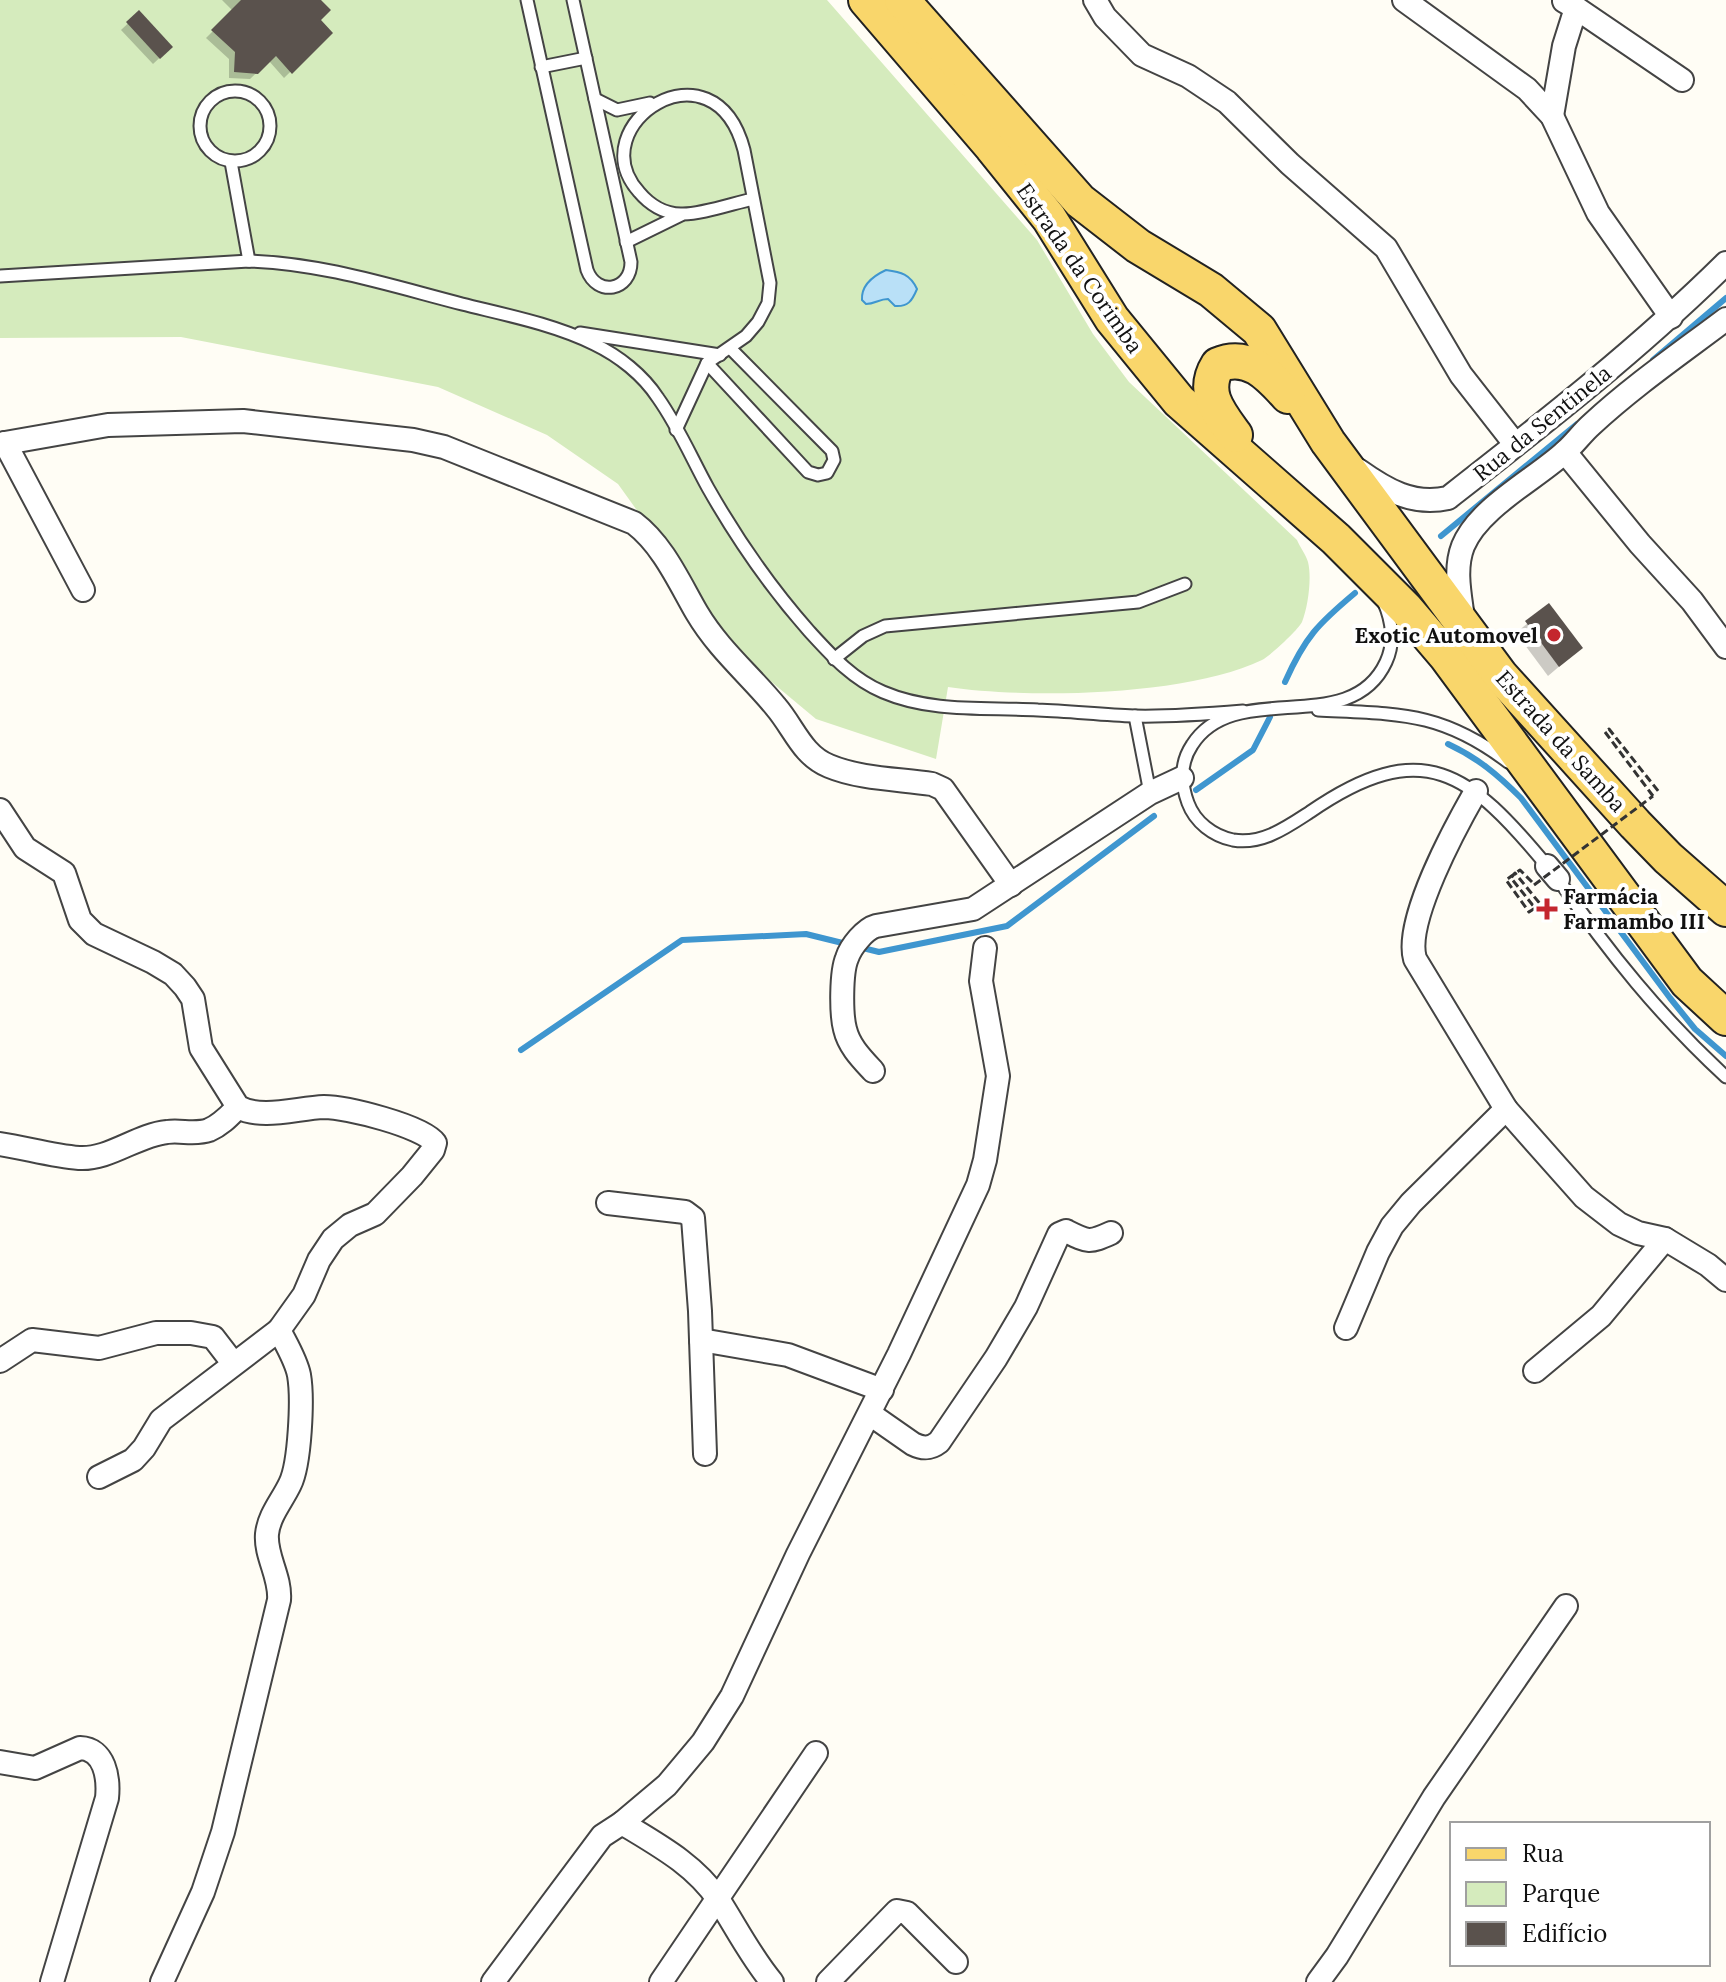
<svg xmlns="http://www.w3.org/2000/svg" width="1726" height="1982" font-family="Lora,serif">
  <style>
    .green { fill: #d5ebbd }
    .water { fill: #b9e0f7; stroke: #3f96cf; stroke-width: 2 }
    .shadow { fill: #0003 }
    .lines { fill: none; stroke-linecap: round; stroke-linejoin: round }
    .stream { stroke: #3f96cf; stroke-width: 6 }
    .building { fill: #5a524d }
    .service-casing { stroke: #444; stroke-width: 15 }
    .minor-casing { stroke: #444; stroke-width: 26 }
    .primary-casing { stroke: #222; stroke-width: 38 }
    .path { stroke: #333; stroke-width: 3; stroke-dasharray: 8 4; stroke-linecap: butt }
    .service { stroke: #fff; stroke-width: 11 }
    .minor { stroke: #fff; stroke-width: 22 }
    .primary { stroke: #f9d66b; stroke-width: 34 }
    .path-bridge { stroke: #333; stroke-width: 3; stroke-dasharray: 8 4; stroke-linecap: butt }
    .poi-dot { fill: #c4262e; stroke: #fff; stroke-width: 3 }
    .labels { text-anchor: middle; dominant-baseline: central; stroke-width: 8; stroke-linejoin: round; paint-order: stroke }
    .street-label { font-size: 22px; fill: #111; stroke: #fff }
    .poi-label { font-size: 22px; font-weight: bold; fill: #111; stroke: #fff; text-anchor: end }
  </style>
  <rect width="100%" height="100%" fill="#fffdf5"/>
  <path class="green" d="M0,0H827L1037,240L1093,334L1129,382L1297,540C1300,547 1306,555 1308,562C1312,578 1308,607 1302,622C1298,630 1270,656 1262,660C1188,696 1029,699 948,687L936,759L816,719L744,659L618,484L547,435L438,387L181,337L0,338Z"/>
  <path class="water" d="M886,270C901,272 910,274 917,289C912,301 908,307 895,306L888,299C879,299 875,304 866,304L862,300C861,285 873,276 886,270Z"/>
  <g class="shadow">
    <path d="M222,0H319L318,20L330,33L284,78L269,61L250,79L229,78V59L206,38L233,11Z"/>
    <path d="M139,13L171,47L153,64L121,30Z"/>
    <path d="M1548,606L1581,648L1548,676L1516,633Z"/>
  </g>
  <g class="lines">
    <g class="stream">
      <path d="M1653,360L1726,298"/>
      <path d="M1441,536L1577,424"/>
      <path d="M1285,682C1305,637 1318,624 1355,593"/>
      <path d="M1448,744C1478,758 1498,775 1521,798L1670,998L1695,1029L1726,1056"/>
      <path d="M1196,790L1253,750L1270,717"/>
      <path d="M521,1050L682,940L806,934L879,952L1007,926L1154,816"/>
    </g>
  </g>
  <g class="building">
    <path d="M241,0H321L331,10L321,20L333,33L292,74L276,56L258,74L234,72L235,52L211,30Z"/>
    <path d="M139,10L173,47L160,59L126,22Z"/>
    <path d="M1549,603L1583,648L1559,667L1525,621Z"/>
  </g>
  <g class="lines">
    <g class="service-casing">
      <g id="service">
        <path d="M527,0L587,270C597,297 631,291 631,262L573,0"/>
        <path d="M541,67L586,58"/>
        <circle cx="235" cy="126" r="35"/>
        <path d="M595,99L617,110L650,103"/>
        <path d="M231,162L249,261"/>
        <path d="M626,242L681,215"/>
        <path d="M0,276L249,261C321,263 392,286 462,304C506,315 553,324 594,344C619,356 643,375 658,398C678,426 692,459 708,488C737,539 770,587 809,631C831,655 852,679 883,692C932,713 986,707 1038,710C1070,711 1102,715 1134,716C1171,717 1207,714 1243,711"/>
        <path d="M580,333L720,355"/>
        <path d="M707,363L808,472L818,475L827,473L834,460L832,451L730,348"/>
        <path d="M676,430L707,363L746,336L758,322L768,303L770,283L744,150C714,36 579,125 639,192C649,204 664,214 681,214C700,215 734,203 753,199"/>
        <path d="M1384,603C1392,621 1395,643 1386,662C1350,740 1235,677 1192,745C1180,763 1181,784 1188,803C1195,822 1213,836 1233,840C1262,845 1287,827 1310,812C1423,734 1470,773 1547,866"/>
        <path d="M834,659L863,636L885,626L1138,602L1185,584"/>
        <path d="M1318,710C1398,714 1441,711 1508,762"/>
        <path d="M1135,716L1150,793"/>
        <path d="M1558,879C1609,953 1660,1016 1726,1077"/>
      </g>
    </g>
    <g class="minor-casing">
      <g id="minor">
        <path d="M1095,0L1105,17L1142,55L1188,76L1227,102L1290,164L1386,248L1461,375L1515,444"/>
        <path d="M1404,0L1527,89L1552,116L1598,213L1671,317"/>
        <path d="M1576,8L1682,80"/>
        <path d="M1552,116L1564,46L1576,8L1564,1"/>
        <path d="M5,443L83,590"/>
        <path d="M0,444L108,425L243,421L413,440L444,447L634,523C663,545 679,582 697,613C719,650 750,675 776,707C794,728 802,755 829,766C860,779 899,779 932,784L943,789L1011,885"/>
        <path d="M1565,452L1640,544L1692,601L1726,647"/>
        <path d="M1358,470C1386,490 1413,506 1448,498C1544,423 1639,349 1726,263"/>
        <path d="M1463,618C1460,595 1454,569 1463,546C1479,507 1536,479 1566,451C1575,443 1582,433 1591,425C1633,386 1681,353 1726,319"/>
        <path d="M1476,791C1456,826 1404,921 1415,959L1506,1109L1584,1197L1619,1224L1638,1233L1665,1239L1708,1265L1726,1280"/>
        <path d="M0,810L25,848L64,873L80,920L94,934L153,962L173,974L185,987L193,999L201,1048L238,1107C262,1120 297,1108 324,1107C346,1107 423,1126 435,1143L433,1150L412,1176L375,1214L350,1225L333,1239L319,1260L304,1295L279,1330L161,1420L144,1448L133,1460L99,1477"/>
        <path d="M1547,866L1558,879"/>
        <path d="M873,1071C861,1058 849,1046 845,1029C841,1014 841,972 847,958C851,946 865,929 876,926L973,909L1150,793L1182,778"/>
        <path d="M0,1144C26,1148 53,1156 79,1158C109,1160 137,1135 167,1132C181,1130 195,1135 209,1130C221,1125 229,1116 238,1107"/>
        <path d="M608,1203L685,1212L693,1218L700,1311L705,1454"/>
        <path d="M1346,1328L1378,1252L1392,1226L1411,1203L1506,1109"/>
        <path d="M701,1340L788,1355L882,1390"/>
        <path d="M0,1361L32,1340L99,1348L156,1333H191L213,1337L233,1363"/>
        <path d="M1535,1371L1601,1316L1665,1239"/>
        <path d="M870,1414L913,1444C923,1449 930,1449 939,1442L996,1358L1026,1307L1059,1234L1066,1231C1088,1242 1089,1243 1111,1233"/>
        <path d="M0,1762L35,1768L80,1748C105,1749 109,1778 107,1798L52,1982"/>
        <path d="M622,1823C658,1845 694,1864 718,1899C736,1927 751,1957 772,1982"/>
        <path d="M162,1982L203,1892L223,1832L279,1600C281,1577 265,1556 267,1534C269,1515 282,1501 290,1484C300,1464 303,1398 299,1375C296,1360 286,1344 279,1330"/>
        <path d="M493,1982L602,1836L622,1823L667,1785L703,1742L732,1696L798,1554L899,1354L978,1185L985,1160L998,1076L981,981L985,948"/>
        <path d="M661,1982L816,1753"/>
        <path d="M828,1982L897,1911L907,1913L956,1962"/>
        <path d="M1318,1982L1337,1956L1434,1797L1566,1606"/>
      </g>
    </g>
    <g class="primary-casing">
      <g id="primary">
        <path d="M866,0L992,147L1049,218L1112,319L1179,401L1336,539L1406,609L1446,656L1687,982L1726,1018"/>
        <path d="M902,0L1080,201L1138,246L1211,290L1259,330L1328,442L1501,676L1635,824L1668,858L1726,909"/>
        <path d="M1235,435C1219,413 1201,392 1218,365C1248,352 1269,375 1288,396"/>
      </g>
    </g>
    <g class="path">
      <path d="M1653,796L1605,732L1609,729L1659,792"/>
      <path d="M1532,882L1520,870L1506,880L1529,912L1535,908L1511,878L1515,873L1541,905"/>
    </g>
    <use href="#service" class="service"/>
    <use href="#minor" class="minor"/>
    <use href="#primary" class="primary"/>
    <path class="path-bridge" d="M1534,885L1653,796"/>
  </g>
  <g class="poi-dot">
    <circle cx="1554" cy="635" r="8"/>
    <path d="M1543 897h8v8h8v8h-8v8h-8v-8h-8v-8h8z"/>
  </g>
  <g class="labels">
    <g class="street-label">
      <text transform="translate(1080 268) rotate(55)">Estrada da Corimba</text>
      <text transform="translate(1542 423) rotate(-39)">Rua da Sentinela</text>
      <text transform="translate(1561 741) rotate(48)">Estrada da Samba</text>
    </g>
    <g class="poi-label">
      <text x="1538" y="635">Exotic Automovel</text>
      <text x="1563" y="896" text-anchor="start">Farmácia<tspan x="1563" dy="25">Farmambo III</tspan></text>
    </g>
  </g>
  <rect x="1450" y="1822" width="260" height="144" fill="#ffffff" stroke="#a0a0a0" stroke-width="2"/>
  <rect x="1466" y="1848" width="40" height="12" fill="#f9d66b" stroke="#a0a0a0" stroke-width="2"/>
  <text x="1522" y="1862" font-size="24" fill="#111111">Rua</text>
  <rect x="1466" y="1882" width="40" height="24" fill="#d5ebbd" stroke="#a0a0a0" stroke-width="2"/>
  <text x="1522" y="1902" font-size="24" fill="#111111">Parque</text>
  <rect x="1466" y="1922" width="40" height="24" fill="#5a524d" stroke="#a0a0a0" stroke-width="2"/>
  <text x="1522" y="1942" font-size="24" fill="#111111">Edifício</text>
</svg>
